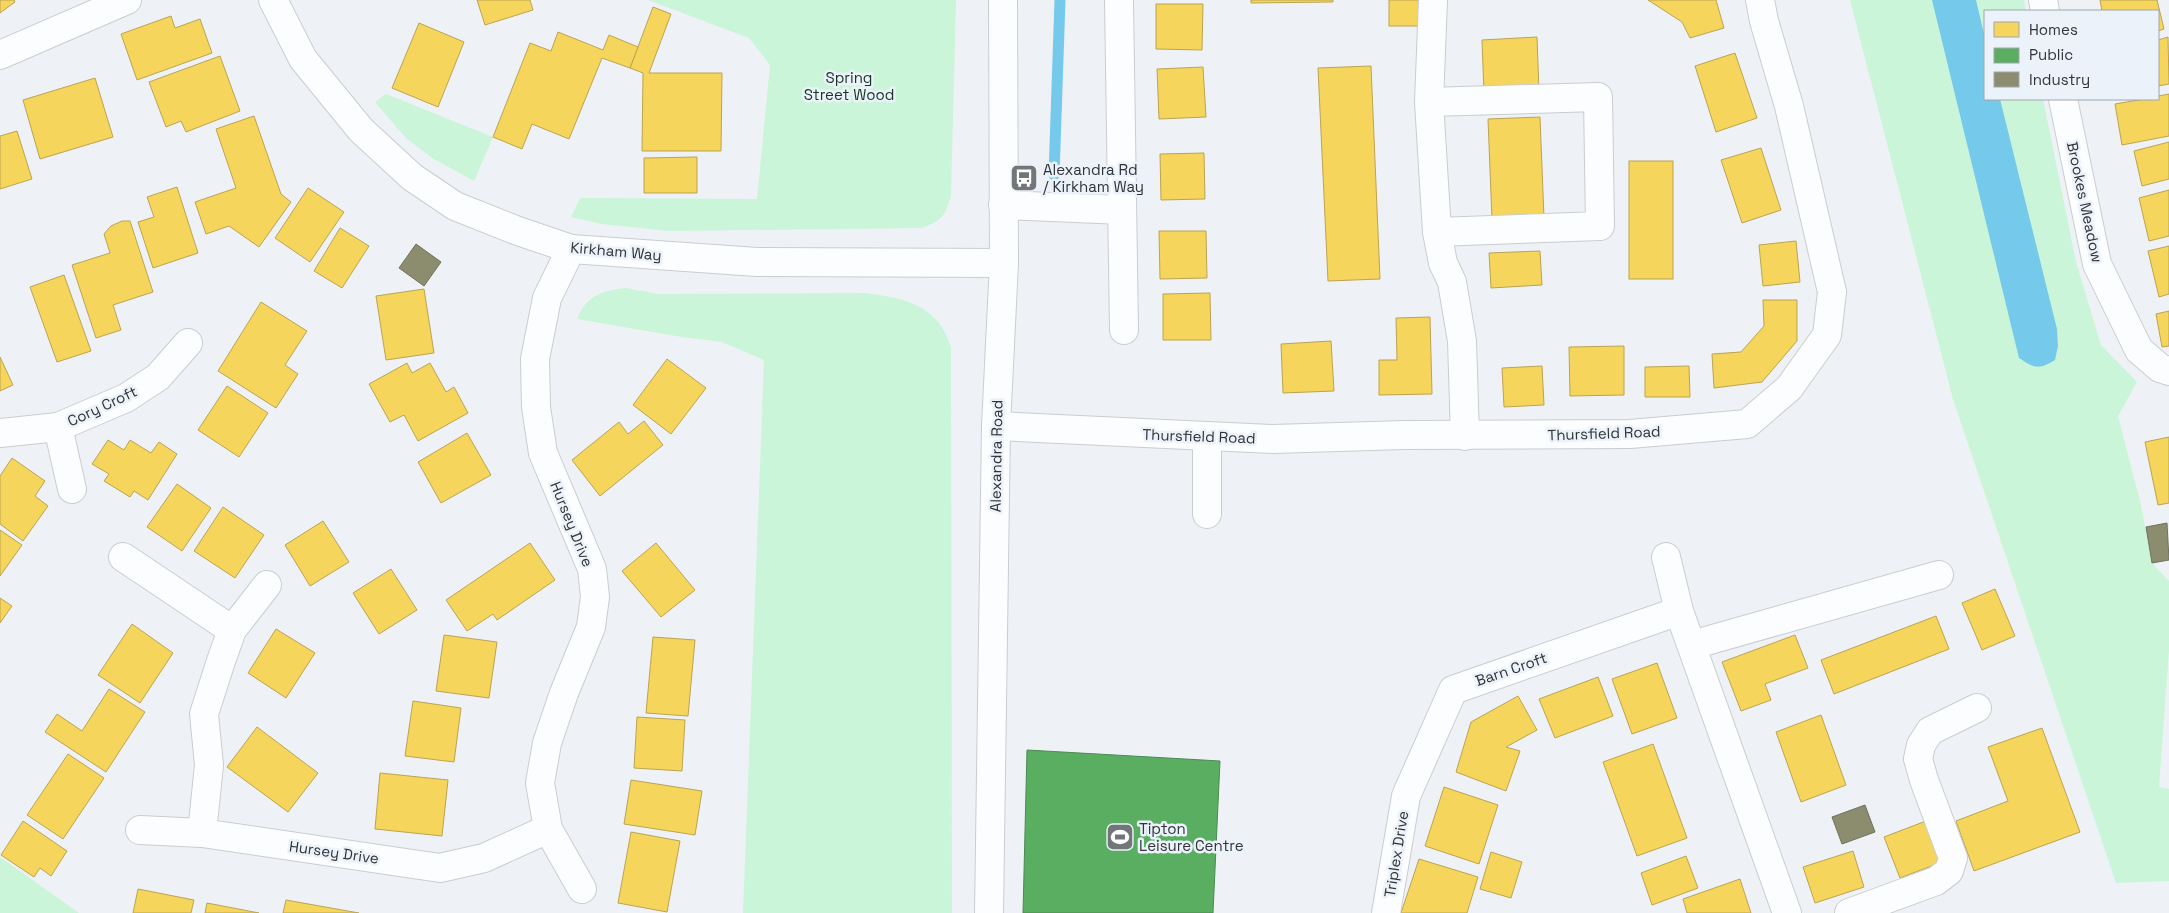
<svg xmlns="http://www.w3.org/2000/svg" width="2169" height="913" font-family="'Space Grotesk',sans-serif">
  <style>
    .green { fill: #caf5d8 }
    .water { fill: #75c9ea }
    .homes { fill: #f6d55c; stroke: #bba451 }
    .public { fill: #5aae61; stroke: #4e8954 }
    .industry { fill: #8c8c6e; stroke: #71715d }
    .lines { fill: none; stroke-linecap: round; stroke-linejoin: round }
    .stream { stroke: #75c9ea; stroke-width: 11 }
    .minor-casing { stroke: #cacdd0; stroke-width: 30 }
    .major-casing { stroke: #cacdd0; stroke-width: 30 }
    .minor { stroke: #fcfdfe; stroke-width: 28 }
    .major { stroke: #fcfdfe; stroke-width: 28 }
    .labels { text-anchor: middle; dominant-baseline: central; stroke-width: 5; stroke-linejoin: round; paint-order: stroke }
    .park-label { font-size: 15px; fill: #13371f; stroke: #ebf2fa }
    .poi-label { font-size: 15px; fill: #313336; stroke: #ebf2fa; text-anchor: start }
    .street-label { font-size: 15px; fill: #313336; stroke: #ebf2fa }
  </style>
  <rect width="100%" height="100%" fill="#eef2f6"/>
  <g class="green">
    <path d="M648,0H956L951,196C945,216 941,222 921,228L669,231L601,224L571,217L580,198L757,199L770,65L749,38Z"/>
    <path d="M1850,0H2024L2026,11H1985V99H2043L2076,262L2101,345L2137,382L2118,416L2141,505L2152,563L2169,581V650L2159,787L2169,789V881L2116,883L1953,399Z"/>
    <path d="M386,94L493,137L474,181L432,158L406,138L375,102Z"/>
    <path d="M625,288L659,294L865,293C905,298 939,305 951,348L952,913H743L764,360L722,342L682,337L577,319C586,296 601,291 625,288Z"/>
    <path d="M0,857L79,913H0Z"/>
  </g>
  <path class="water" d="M1932,0H1976L1985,38V99H2000L2057,329L2058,346L2055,360C2039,370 2034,368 2019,358Z"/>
  <g class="homes">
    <path d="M0,0H14L15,2L0,13Z"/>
    <path d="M477,0H530L533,10L485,25Z"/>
    <path d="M1251,0H1333V2L1251,3Z"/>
    <rect x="1389" y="0" width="32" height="26"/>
    <path d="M1648,0H1716L1724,28L1690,38L1682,22Z"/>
    <path d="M2100,0H2157L2164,29L2158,31V11H2102Z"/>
    <path d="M1156,4H1203L1202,50L1156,49Z"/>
    <path d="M653,7L671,14L649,73H722L721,151H642L643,73L630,68Z"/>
    <path d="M171,16L175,28L200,19L212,53L137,80L121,34Z"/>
    <path d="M419,23L464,42L438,107L392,88Z"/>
    <path d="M558,32L603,50L609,35L638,47L630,68L602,58L569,139L532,124L522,149L493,137L530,43L551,51Z"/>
    <path d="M1537,37L1539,92L1484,94L1482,40Z"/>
    <path d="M2168,37L2169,84L2158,86V40Z"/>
    <path d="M1735,53L1757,118L1716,132L1695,66Z"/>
    <path d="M220,56L240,111L186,132L181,121L166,127L149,82Z"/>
    <path d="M1371,66L1380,279L1328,281L1318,68Z"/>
    <path d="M1203,67L1206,117L1159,119L1157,69Z"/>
    <path d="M95,78L113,137L40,159L23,100Z"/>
    <path d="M2169,94V136L2122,145L2115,104L2144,99H2158V96Z"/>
    <path d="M254,116L281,194L291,202L259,247L229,226L206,234L195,202L236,188L216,129Z"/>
    <path d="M1540,117L1544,218L1492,220L1488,119Z"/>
    <path d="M17,131L32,179L0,189V136Z"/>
    <path d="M2169,142V179L2142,186L2134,151Z"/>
    <path d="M1761,148L1781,210L1742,223L1721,160Z"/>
    <path d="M1204,153L1205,199L1161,200L1160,154Z"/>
    <path d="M697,157V193H644V158Z"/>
    <rect x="1629" y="161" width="44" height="118"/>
    <path d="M177,187L198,253L153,268L138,222L154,217L147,197Z"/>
    <path d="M308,188L344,212L310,262L275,238Z"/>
    <path d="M2169,190V236L2149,241L2139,198Z"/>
    <path d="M122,221H130L153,292L113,305L121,330L96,338L72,265L110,253L104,234L111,226Z"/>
    <path d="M340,228L369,246L342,288L314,271Z"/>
    <path d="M1159,231H1206L1207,278L1160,279Z"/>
    <path d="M1796,241L1800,282L1763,286L1759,245Z"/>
    <path d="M2169,246V294L2159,297L2148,251Z"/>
    <path d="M1540,251L1542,285L1491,288L1489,253Z"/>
    <path d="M64,275L91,351L57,362L30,287Z"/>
    <path d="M424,289L434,353L386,360L376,296Z"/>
    <path d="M1210,293L1211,340H1163V294Z"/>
    <path d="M1763,300H1797V341L1762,382L1714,388L1712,354L1741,352L1764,326Z"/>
    <path d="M261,302L307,331L285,365L298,374L276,408L218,371Z"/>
    <path d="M2169,311V346L2162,347L2156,314Z"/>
    <path d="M1430,317L1432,394L1379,395V360H1397L1396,318Z"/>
    <path d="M1331,341L1334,391L1283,393L1281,344Z"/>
    <path d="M1624,346V395L1570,396L1569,347Z"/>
    <path d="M0,357L13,385L0,391Z"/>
    <path d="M667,359L706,388L671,434L633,405Z"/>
    <path d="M407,363L412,373L430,363L446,392L454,387L468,413L418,441L404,415L390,422L369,384Z"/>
    <path d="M1542,366L1544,405L1504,407L1502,368Z"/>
    <path d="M1689,366L1690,397H1645V367Z"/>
    <path d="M227,386L268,413L239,457L198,430Z"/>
    <path d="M644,421L663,445L600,496L572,460L619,422L628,434Z"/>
    <path d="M467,433L491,475L441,503L418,462Z"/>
    <path d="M2169,437V503L2158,505L2145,442Z"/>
    <path d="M108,440L124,450L130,440L151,453L159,442L177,454L148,500L134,491L130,497L104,481L109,474L92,464Z"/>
    <path d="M12,458L45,481L35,496L48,506L23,541L0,524V476Z"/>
    <path d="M177,484L211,508L182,551L147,527Z"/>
    <path d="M223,507L264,535L235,578L194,551Z"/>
    <path d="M323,521L349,562L310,586L285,545Z"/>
    <path d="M0,530L22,545L0,576Z"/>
    <path d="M530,543L555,580L497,620L493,614L467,631L446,600Z"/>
    <path d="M656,543L695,590L661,617L622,571Z"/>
    <path d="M391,569L417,610L379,634L353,593Z"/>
    <path d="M1995,589L2015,636L1982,650L1962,603Z"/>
    <path d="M0,598L12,606L0,623Z"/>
    <path d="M1936,616L1949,649L1834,694L1821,660Z"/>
    <path d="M132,624L173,653L140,703L98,675Z"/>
    <path d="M276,629L315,653L286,698L248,673Z"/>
    <path d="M444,635L497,642L489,698L436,691Z"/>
    <path d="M1795,635L1808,668L1765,684L1771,700L1741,711L1722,662Z"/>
    <path d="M653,637L695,640L688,716L646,713Z"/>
    <path d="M1657,663L1677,718L1632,734L1612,679Z"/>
    <path d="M1598,677L1613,716L1555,738L1539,699Z"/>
    <path d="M109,689L145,712L106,772L45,732L57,714L82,731Z"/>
    <path d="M1518,696L1537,730L1506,747L1520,751L1506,791L1456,772L1471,722Z"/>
    <path d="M413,701L461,708L454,762L405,756Z"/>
    <path d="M1821,715L1846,785L1801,802L1776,732Z"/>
    <path d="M637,717L685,720L682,771L634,768Z"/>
    <path d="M257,727L318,773L288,812L227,767Z"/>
    <path d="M2042,728L2080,832L1974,871L1956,821L2008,801L1988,747Z"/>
    <path d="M1653,744L1687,838L1637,856L1603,762Z"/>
    <path d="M68,754L104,778L63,839L27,815Z"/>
    <path d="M380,773L448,780L442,836L375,829Z"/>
    <path d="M631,780L702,791L695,835L624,824Z"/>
    <path d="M1444,787L1498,805L1479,864L1425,846Z"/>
    <path d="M23,821L67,851L51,876L40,868L34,877L1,855Z"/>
    <path d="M1926,821L1942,862L1900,878L1884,837Z"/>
    <path d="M631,832L680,841L667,912L618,903Z"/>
    <path d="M1853,851L1864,887L1815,903L1803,867Z"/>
    <path d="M1491,852L1522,862L1511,898L1480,889Z"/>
    <path d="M1686,856L1698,888L1652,905L1641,873Z"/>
    <path d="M1419,859L1478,877L1467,913H1401Z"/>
    <path d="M1740,879L1751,913H1687L1683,899Z"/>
    <path d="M138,889L194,900L191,913H133Z"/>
    <path d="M286,900L359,913H283Z"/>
    <path d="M207,903L259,913H205Z"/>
  </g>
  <path class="public" d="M1027,750L1220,761L1213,913H1023Z"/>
  <g class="industry">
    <path d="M416,244L441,262L424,286L399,268Z"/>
    <path d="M2167,523L2169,560L2152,563L2146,527Z"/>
    <path d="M1865,805L1875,832L1842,844L1832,817Z"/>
  </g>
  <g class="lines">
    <path class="stream" d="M1054,175L1060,0"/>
    <g class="minor-casing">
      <g id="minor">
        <path d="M273,0L303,59L361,130L412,177L455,206L518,231L571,249L757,262L1004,263"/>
        <path d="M1119,0L1124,330"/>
        <path d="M1433,0L1429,102L1437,232L1443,263L1452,282L1462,341L1465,436"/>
        <path d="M2043,0L2045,11"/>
        <path d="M0,55L127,0"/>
        <path d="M2063,99L2097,264L2139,350L2160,368L2169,371"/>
        <path d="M1429,102L1598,97L1600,226L1437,232"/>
        <path d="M1003,205L1122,210"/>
        <path d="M571,249L547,298L535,359L536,407L543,453L592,569L595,597L591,627L564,693L547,743L540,783L548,829L582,889"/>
        <path d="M996,426L1273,439L1404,435L1630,434L1747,424L1789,388L1827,335L1832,292L1789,106L1764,21L1760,0"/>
        <path d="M58,427L72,489"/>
        <path d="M0,433L58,427L126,398L158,377L188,343"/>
        <path d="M1207,437V514"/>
        <path d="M123,557L232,630"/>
        <path d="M1666,557L1679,611L1787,913"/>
        <path d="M1692,645L1939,575"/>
        <path d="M140,830L202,833L440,868L484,858L548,829"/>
        <path d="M202,833L209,765L204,714L221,661L232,630L267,585"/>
        <path d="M1386,913L1406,796L1453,690L1679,611"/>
        <path d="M1849,913L1936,881L1949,871L1953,858L1924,780L1918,759L1921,745L1930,731L1977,708"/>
      </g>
    </g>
    <g class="major-casing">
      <path id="major" d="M989,913L996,426L1004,263L1003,0"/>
    </g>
    <use href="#minor" class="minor"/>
    <use href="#major" class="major"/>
  </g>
  <defs>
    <g id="bus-square" transform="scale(1.4375)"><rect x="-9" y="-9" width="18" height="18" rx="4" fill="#737679" stroke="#ebf2fa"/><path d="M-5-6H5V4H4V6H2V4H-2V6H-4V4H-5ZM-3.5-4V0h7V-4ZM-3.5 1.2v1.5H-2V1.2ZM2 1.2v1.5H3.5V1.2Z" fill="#fff"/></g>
    <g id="stadium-square" transform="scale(1.4375)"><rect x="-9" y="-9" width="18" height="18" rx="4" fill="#737679" stroke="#ebf2fa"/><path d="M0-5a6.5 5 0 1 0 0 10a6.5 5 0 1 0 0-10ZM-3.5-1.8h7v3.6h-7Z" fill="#fff"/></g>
  </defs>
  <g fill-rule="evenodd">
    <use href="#bus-square" x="1024" y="178"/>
    <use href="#stadium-square" x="1120" y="837"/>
  </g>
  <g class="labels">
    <g class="park-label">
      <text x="849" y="77">Spring<tspan x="849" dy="17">Street Wood</tspan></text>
    </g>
    <g class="poi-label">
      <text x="1043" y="169">Alexandra Rd<tspan x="1043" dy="17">/ Kirkham Way</tspan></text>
      <text x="1139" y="828">Tipton<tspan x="1139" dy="17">Leisure Centre</tspan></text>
    </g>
    <g class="street-label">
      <text transform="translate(2085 202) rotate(78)">Brookes Meadow</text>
      <text transform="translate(616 251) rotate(5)">Kirkham Way</text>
      <text transform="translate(102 406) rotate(-25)">Cory Croft</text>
      <text transform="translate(1604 433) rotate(-2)">Thursfield Road</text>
      <text transform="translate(1199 436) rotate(2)">Thursfield Road</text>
      <text transform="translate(996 456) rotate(-89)">Alexandra Road</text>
      <text transform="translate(572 524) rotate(68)">Hursey Drive</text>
      <text transform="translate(1511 669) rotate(-19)">Barn Croft</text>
      <text transform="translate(334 852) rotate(8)">Hursey Drive</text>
      <text transform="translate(1396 854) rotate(-81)">Triplex Drive</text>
    </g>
  </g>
  <rect x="1984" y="10" width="175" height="90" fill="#ebf2fa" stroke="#a1a6ac"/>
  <rect x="1994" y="22" width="25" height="15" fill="#f6d55c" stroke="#a1a6ac"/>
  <text x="2029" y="35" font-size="15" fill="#313336">Homes</text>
  <rect x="1994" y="48" width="25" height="15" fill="#5aae61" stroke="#a1a6ac"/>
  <text x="2029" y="60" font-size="15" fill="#313336">Public</text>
  <rect x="1994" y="72" width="25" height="15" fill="#8c8c6e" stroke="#a1a6ac"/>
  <text x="2029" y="85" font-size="15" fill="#313336">Industry</text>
</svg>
